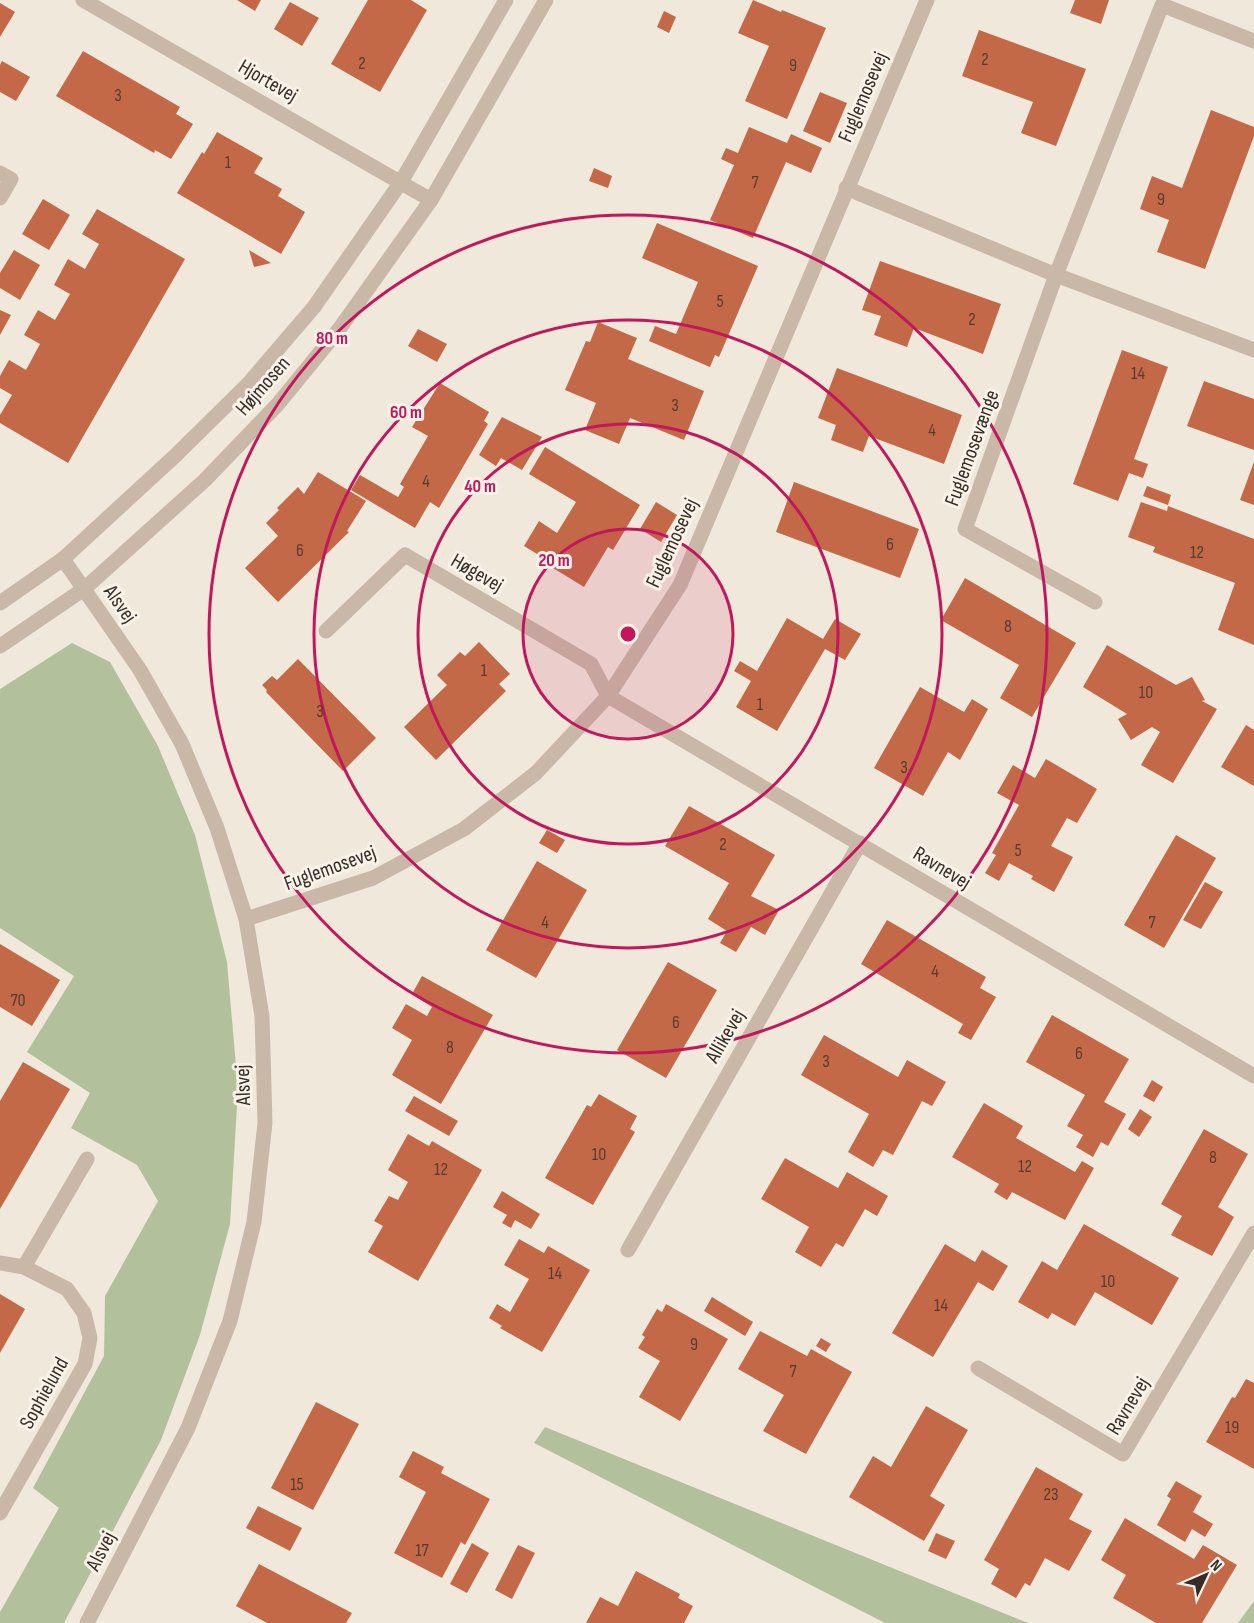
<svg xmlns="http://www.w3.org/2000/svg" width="1254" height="1623" font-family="'Sofia Sans Condensed',sans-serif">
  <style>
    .green { fill: #b3c09c }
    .building { fill: #c36948 }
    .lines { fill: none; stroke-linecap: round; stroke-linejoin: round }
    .minor { stroke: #c9b8a8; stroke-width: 15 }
    .ring { fill: none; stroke: #c2185b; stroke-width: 3 }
    .labels { text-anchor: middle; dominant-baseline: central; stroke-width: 6; stroke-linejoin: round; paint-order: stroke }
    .number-label { font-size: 18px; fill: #593c30 }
    .street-label { font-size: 21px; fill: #362d28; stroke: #f9f2e8 }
    .centre { fill: #c2185b; stroke: #f9f2e8; stroke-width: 3 }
    .ring-label { font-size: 18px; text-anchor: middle; font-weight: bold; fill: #c2185b; stroke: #f9f2e8; stroke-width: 6; stroke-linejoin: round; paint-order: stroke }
  </style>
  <rect width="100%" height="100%" fill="#f1e8dc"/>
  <g class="green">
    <path d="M72,643L110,662L158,746L195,835L227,962L238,1089L230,1224L200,1335L161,1440L64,1623H0V1612L59,1508L33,1488L104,1356L105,1296L158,1201L137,1165L71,1128L90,1093L27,1052L74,976L0,928V689Z"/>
    <path d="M545,1427L1028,1623H885L534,1443Z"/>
    <path d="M1254,1601V1623H1238Z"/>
  </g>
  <g class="building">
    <path d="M237,0H261L255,11Z"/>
    <path d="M368,0H411L427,10L380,92L331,64Z"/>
    <path d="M753,0L781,12L782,10L826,28L787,119L745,101L769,46L738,33Z"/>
    <path d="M1075,0H1109L1101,24L1070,13Z"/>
    <path d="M290,2L319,18L302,46L274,29Z"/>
    <path d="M0,3L15,12L0,37Z"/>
    <path d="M664,11L676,17L669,33L657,27Z"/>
    <path d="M979,30L1086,69L1056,146L1021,133L1033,102L962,76Z"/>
    <path d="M83,51L180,107L176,114L193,124L171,159L155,150L154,153L56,96Z"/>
    <path d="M2,61L30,77L16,101L0,92V65Z"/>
    <path d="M820,92L847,103L830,143L803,131Z"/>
    <path d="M1211,110L1254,127V136L1205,269L1157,252L1169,220L1140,209L1152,176L1182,188Z"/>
    <path d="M749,127L787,143L791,134L822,148L811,173L786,162L753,238L710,220L734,165L721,159L726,148L738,153Z"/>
    <path d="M217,132L263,158L254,173L282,189L278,196L305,212L281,254L177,193L202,152L204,154Z"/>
    <path d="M594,168L612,176L608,188L589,181Z"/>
    <path d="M43,199L70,215L49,250L22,234Z"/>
    <path d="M97,209L185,259L68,463L0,423V415L12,395L0,388V376L9,360L26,370L40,344L24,335L38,310L55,320L70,294L54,285L68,259L85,269L99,244L82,234Z"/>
    <path d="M657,223L758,266L719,357L715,355L710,367L649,341L655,326L676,334L698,282L642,258Z"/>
    <path d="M14,250L40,265L20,300L0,288V273Z"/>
    <path d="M249,250L271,263L254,267Z"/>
    <path d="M880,261L1001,304L983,354L914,328L907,347L874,335L881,316L862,310Z"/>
    <path d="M0,310L11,315L0,335Z"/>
    <path d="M598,322L637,338L628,359L704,391L684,440L630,418L619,444L585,430L596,403L565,390L586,341L590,342Z"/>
    <path d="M418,329L447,344L437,362L408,346Z"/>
    <path d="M1122,350L1168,367L1134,459L1148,464L1143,478L1129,473L1118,501L1073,484Z"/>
    <path d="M837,368L962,415L944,464L869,436L863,452L831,440L836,425L818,418Z"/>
    <path d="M1204,381L1254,399V450L1187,426Z"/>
    <path d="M440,383L489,412L484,421L488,424L439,508L430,502L415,528L351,490L360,475L398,497L404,487L400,484L428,436L412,427Z"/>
    <path d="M502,417L542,437L522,470L501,458L496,466L479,455Z"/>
    <path d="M545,447L640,505L613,550L608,547L584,587L540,560L542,557L524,546L539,521L557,533L576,502L529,474Z"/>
    <path d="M1254,462V505L1240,500Z"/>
    <path d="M318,472L366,501L347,531L349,532L278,602L245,568L278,536L266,523L279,510L277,508L298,487L304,494Z"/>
    <path d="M794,482L919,529L900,578L776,532Z"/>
    <path d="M1147,486L1171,495L1168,505L1143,496Z"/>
    <path d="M656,502L677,515L661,542L640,529Z"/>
    <path d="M1141,502L1167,511L1168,506L1254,539V645L1218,630L1235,583L1153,552L1155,547L1128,537Z"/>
    <path d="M965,578L1076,643L1032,717L1000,698L1019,665L941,620Z"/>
    <path d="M787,618L823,639L835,619L861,634L845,660L825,649L777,731L736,707L751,681L734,671L740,661L757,671Z"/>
    <path d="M479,642L510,674L499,684L506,691L436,760L404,727L447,685L437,675L460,652L465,656Z"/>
    <path d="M1107,645L1176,685L1192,677L1205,700L1202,701L1217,709L1173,783L1141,765L1160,732L1152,727L1131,740L1118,719L1127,714L1083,687Z"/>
    <path d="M298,659L376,738L343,771L266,692L267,690L262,685L272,676L277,680Z"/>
    <path d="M920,687L964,712L972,699L988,709L960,760L948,752L923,796L874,768Z"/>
    <path d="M1246,725L1254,730V786L1221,767Z"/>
    <path d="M1046,759L1097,789L1077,823L1067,818L1051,846L1073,857L1054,892L1031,879L1033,876L1009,863L999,881L985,873L996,855L992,853L1019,805L997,793L1013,765L1035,778Z"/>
    <path d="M689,806L775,855L751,896L779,910L765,935L751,927L736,952L720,943L727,931L708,919L729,883L665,846Z"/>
    <path d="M547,830L565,840L557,853L539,843Z"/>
    <path d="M1176,835L1216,858L1164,948L1124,925Z"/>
    <path d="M537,861L587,890L536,978L486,950Z"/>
    <path d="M1205,882L1223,892L1201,929L1183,920Z"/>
    <path d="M887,920L986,977L980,988L996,997L971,1040L958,1033L963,1024L861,964Z"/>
    <path d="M0,944L60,980L32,1026L0,1007Z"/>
    <path d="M668,962L717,990L666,1078L617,1050Z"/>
    <path d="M422,976L493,1015L441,1104L392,1075L412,1040L392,1028L406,1004L427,1016L432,1007L412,994Z"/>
    <path d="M1052,1015L1129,1059L1104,1102L1126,1114L1108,1146L1101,1142L1093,1157L1076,1147L1083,1135L1067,1126L1085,1095L1026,1062Z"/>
    <path d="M824,1035L898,1077L907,1060L946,1082L932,1106L922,1101L893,1155L883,1150L873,1167L848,1152L869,1114L801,1075Z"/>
    <path d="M23,1062L70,1089L0,1209V1101Z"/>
    <path d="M1152,1080L1163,1087L1154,1102L1143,1096Z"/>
    <path d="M599,1094L637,1116L630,1129L635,1132L593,1205L545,1178L587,1105L591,1107Z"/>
    <path d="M414,1096L458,1121L449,1136L405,1111Z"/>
    <path d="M984,1103L1023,1126L1016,1138L1075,1172L1082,1161L1094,1168L1065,1220L1012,1192L1007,1200L994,1192L999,1184L952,1157Z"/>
    <path d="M1140,1109L1152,1117L1139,1137L1128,1129Z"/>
    <path d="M1204,1129L1248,1154L1218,1207L1234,1217L1212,1256L1171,1235L1182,1216L1161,1204Z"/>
    <path d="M408,1134L429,1146L432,1141L482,1170L418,1281L368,1252L383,1226L374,1221L389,1196L398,1200L408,1182L388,1170Z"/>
    <path d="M785,1158L838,1188L847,1172L888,1196L877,1216L865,1209L843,1247L836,1243L821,1267L795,1252L809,1227L761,1199Z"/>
    <path d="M502,1191L540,1214L531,1229L515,1220L511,1228L502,1223L507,1215L493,1207Z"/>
    <path d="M1084,1224L1179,1278L1152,1325L1095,1292L1075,1326L1052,1313L1048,1319L1018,1302L1042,1261L1057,1270Z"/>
    <path d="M519,1239L544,1253L548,1246L590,1270L542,1352L500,1328L502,1326L489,1318L497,1304L510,1312L529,1279L504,1265Z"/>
    <path d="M945,1244L975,1262L982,1250L1008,1266L993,1291L978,1282L933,1357L892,1333Z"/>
    <path d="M0,1294L25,1309L0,1353Z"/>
    <path d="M712,1297L753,1322L745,1336L704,1311Z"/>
    <path d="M666,1304L728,1339L680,1421L639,1397L660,1361L638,1348L645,1337L642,1335L657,1309L662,1312Z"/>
    <path d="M760,1331L807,1356L811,1349L852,1372L806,1454L763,1431L784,1395L738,1369Z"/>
    <path d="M821,1338L831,1344L826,1352L816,1346Z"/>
    <path d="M1246,1379L1254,1383V1469L1206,1442L1232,1397L1235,1398Z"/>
    <path d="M316,1402L359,1424L313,1510L271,1488Z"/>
    <path d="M926,1406L968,1430L930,1496L945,1505L924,1541L849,1497L873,1456L891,1467Z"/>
    <path d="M413,1451L444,1467L441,1473L490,1499L465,1545L461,1542L442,1578L394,1553L426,1492L399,1477Z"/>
    <path d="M1036,1467L1083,1494L1069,1519L1092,1531L1069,1571L1045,1558L1030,1586L1025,1583L1016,1598L991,1584L999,1569L984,1560Z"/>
    <path d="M1176,1481L1202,1496L1193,1512L1213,1524L1205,1537L1192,1529L1185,1542L1157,1525L1171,1499L1167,1496Z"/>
    <path d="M258,1506L302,1528L290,1551L246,1528Z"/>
    <path d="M1125,1518L1194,1559L1203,1545L1237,1565L1202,1623H1156L1113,1598L1126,1575L1101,1560Z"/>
    <path d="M936,1533L955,1541L946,1559L928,1551Z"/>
    <path d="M472,1543L489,1553L467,1593L450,1584Z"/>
    <path d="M518,1545L535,1553L512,1599L495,1590Z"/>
    <path d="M259,1564L352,1613L346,1623H267L236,1606Z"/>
    <path d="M636,1571L680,1594L678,1598L693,1606L684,1623H586L600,1597L618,1606Z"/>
  </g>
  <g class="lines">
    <g class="minor">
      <path d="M83,0L431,200"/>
      <path d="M0,173L11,179L0,198"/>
      <path d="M846,188L1056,275L1254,350"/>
      <path d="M63,559L140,670L182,744L217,828L246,919L262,1016L265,1123L254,1222L230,1321L188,1428L87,1623"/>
      <path d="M1095,602L965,529L1056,275L1162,5L1254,41"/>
      <path d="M0,603L63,559L176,455L249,383L314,307L401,182L506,0"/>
      <path d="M326,631L405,555L591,664L608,696L1254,1076"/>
      <path d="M0,646L84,589L205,480L278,404L340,328L431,200L546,0"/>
      <path d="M246,919L373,878L464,829L536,773L608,696L680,585L927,0"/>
      <path d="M628,1250L860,843"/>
      <path d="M0,1263L24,1267L67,1289L84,1313L90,1338L85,1364L0,1513"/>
      <path d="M24,1267L87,1159"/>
      <path d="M978,1368L1123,1454L1254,1233"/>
    </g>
  </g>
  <circle cx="628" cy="634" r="105" fill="#c2185b" fill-opacity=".12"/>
  <g class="ring">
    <circle cx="628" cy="634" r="105"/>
    <circle cx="628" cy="634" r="210"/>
    <circle cx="628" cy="634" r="314"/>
    <circle cx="628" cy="634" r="419"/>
  </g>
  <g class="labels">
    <g class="number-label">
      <text x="985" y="59">2</text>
      <text x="362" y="63">2</text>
      <text x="793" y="65">9</text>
      <text x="118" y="95">3</text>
      <text x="228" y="162">1</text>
      <text x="755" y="182">7</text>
      <text x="1161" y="199">9</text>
      <text x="720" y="301">5</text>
      <text x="972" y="319">2</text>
      <text x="1138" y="373">14</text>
      <text x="675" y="405">3</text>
      <text x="932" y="430">4</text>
      <text x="426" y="481">4</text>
      <text x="890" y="544">6</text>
      <text x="300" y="550">6</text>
      <text x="1197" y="552">12</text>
      <text x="1008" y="626">8</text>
      <text x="484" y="670">1</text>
      <text x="1146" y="692">10</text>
      <text x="760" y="704">1</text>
      <text x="320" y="711">3</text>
      <text x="904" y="767">3</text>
      <text x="723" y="844">2</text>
      <text x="1018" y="850">5</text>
      <text x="545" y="922">4</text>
      <text x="1152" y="922">7</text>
      <text x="935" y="971">4</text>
      <text x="18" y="1000">70</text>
      <text x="676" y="1022">6</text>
      <text x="450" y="1047">8</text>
      <text x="1079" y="1053">6</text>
      <text x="826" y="1061">3</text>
      <text x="599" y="1154">10</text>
      <text x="1213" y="1157">8</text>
      <text x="1025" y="1166">12</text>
      <text x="441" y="1169">12</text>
      <text x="555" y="1273">14</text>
      <text x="1108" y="1281">10</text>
      <text x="941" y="1305">14</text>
      <text x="694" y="1344">9</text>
      <text x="793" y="1371">7</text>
      <text x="1232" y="1427">19</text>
      <text x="297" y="1484">15</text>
      <text x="1051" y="1494">23</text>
      <text x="422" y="1550">17</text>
    </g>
    <g class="street-label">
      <text transform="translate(268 81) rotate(30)">Hjortevej</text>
      <text transform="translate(863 97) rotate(-67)">Fuglemosevej</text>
      <text transform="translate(263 386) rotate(-49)">Højmosen</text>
      <text transform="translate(972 448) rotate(-70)">Fuglemosevænge</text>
      <text transform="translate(672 543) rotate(-65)">Fuglemosevej</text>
      <text transform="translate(477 573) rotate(30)">Høgevej</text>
      <text transform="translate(120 604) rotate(55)">Alsvej</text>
      <text transform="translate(330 868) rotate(-20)">Fuglemosevej</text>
      <text transform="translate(942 868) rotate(31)">Ravnevej</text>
      <text transform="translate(725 1036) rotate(-60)">Allikevej</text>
      <text transform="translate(243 1085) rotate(-92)">Alsvej</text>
      <text transform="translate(44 1393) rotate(-61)">Sophielund</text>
      <text transform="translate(1128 1406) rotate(-59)">Ravnevej</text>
      <text transform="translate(101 1551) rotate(-63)">Alsvej</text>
    </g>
  </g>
  <circle cx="628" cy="634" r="9" class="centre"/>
  <g class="ring-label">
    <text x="332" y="344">80 m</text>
    <text x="406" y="418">60 m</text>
    <text x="480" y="492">40 m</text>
    <text x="554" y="566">20 m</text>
  </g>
  <g transform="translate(1206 1575) rotate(46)" stroke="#f9f2e8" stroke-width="4.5" paint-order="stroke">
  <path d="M0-4.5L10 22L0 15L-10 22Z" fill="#362d28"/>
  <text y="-9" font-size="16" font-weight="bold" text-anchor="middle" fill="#362d28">N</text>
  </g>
</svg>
